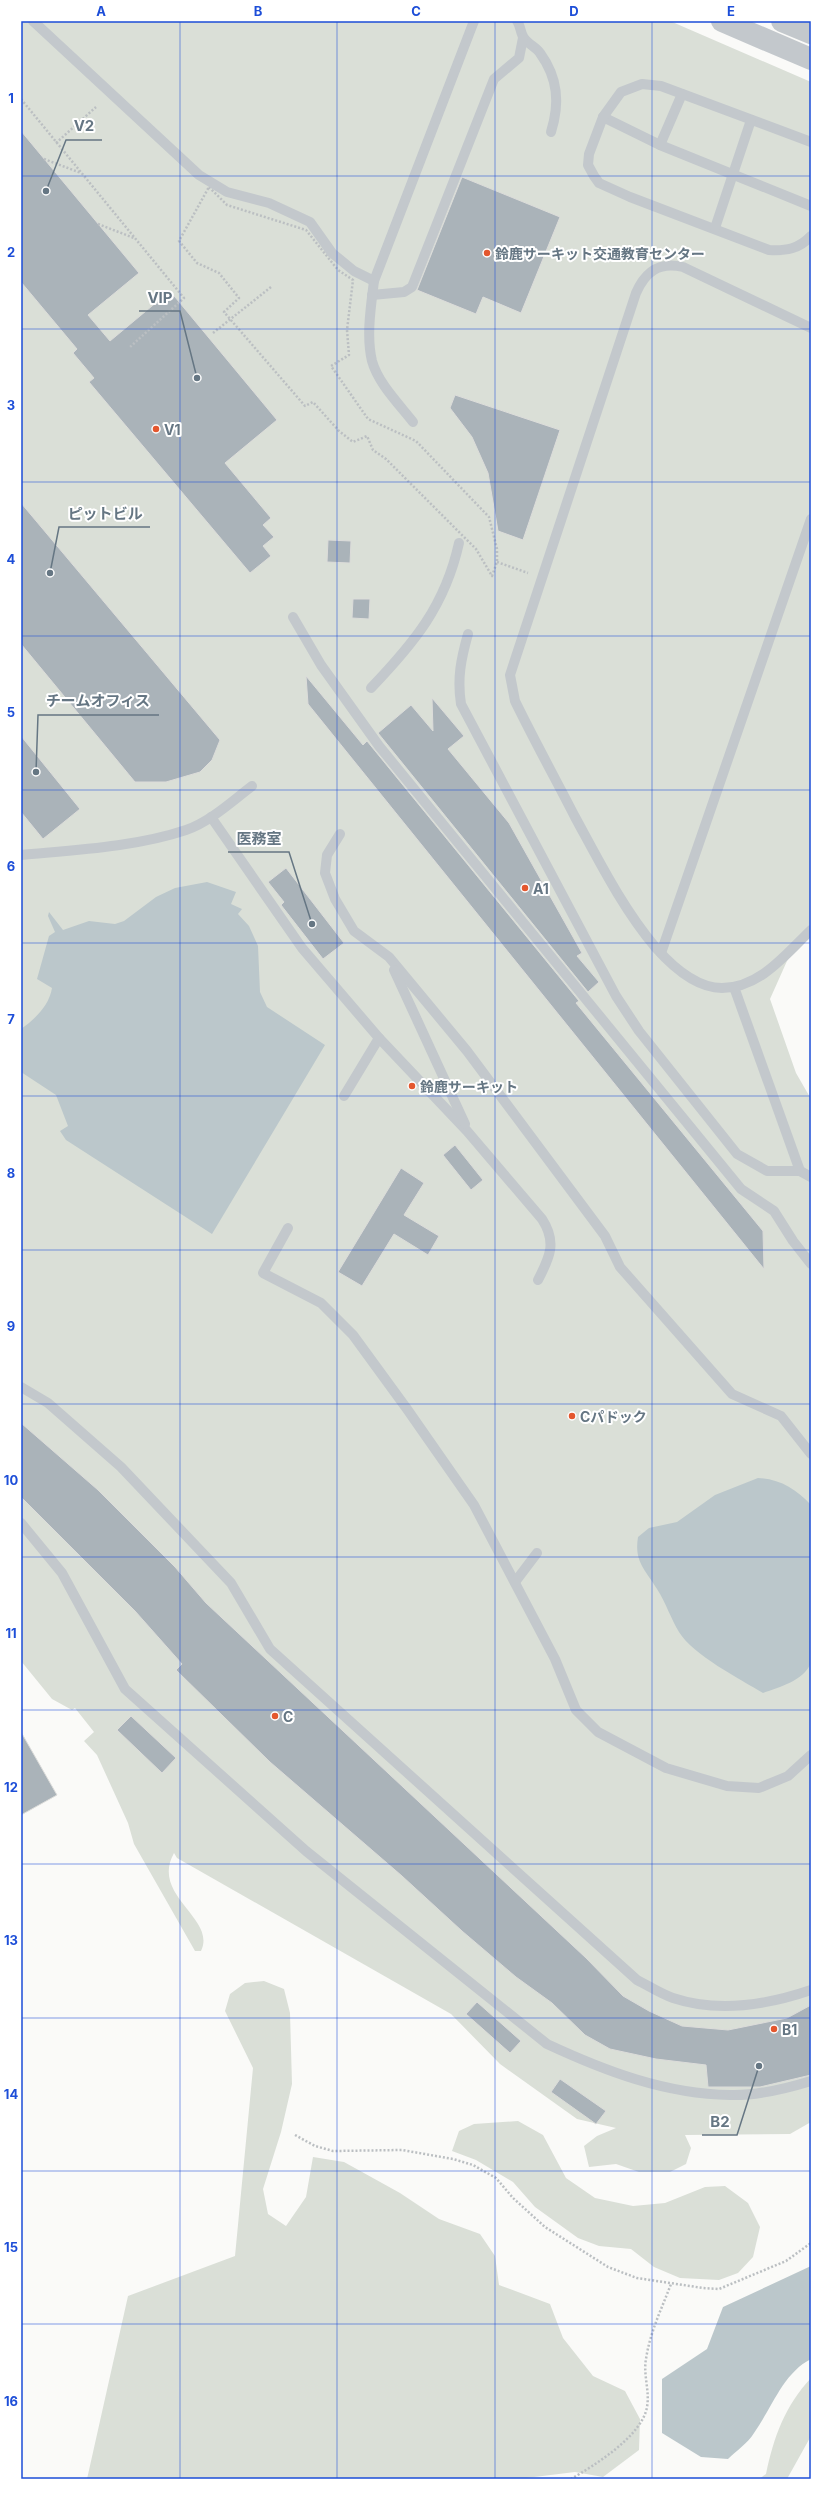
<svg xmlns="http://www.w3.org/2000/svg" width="832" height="2500" font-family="Inter,'Noto Sans JP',sans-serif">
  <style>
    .green { fill: #dadfd7 }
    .water { fill: #bbc7cb }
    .building { fill: #aab3b9; stroke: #dcdcda }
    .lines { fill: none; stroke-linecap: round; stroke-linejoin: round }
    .path { stroke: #bbbfc2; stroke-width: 2.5; stroke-dasharray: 2 2; stroke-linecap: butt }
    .service { stroke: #c3c8cc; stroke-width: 10 }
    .tertiary { stroke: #c3c8cc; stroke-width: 22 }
    .grid { fill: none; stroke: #1d4ed8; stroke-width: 1; stroke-opacity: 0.55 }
    .poi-dot { fill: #e4572e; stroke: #fff; stroke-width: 1.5 }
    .labels { text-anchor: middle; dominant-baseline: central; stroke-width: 4; stroke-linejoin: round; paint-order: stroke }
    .poi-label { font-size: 14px; font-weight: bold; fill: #657683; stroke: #fff; text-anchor: start }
    .leader { fill: none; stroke: #657683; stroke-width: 1.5 }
    .callout-dot { fill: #657683; stroke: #fff; stroke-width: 1.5 }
    .callout-label { font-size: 15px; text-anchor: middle; font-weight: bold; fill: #657683; stroke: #fff; stroke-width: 4; stroke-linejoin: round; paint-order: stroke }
    .neatline { fill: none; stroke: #1d4ed8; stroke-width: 1.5 }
    .grid-label { font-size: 13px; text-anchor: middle; font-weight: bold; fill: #1d4ed8 }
  </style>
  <rect width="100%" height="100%" fill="#fafaf8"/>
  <g class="green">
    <path d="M21,21H670L811,82V926L787,961L770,999L796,1073L811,1099V2122L790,2134L685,2135L691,2148L686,2164L670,2172H639L616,2164L589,2167L584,2146L597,2136L616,2128L577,2119L500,2064L451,2014L177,1858L174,1853C150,1896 217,1918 201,1951H195L134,1844L128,1823L97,1755L84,1741L94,1732L75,1708L72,1710L52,1699L21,1661Z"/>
    <path d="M264,1981L284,1989L290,2013L292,2084L281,2132L263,2189L268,2214L286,2226L306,2197L313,2157L344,2162L400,2193L439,2219L480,2234L495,2256L499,2285L550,2304L563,2338L593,2376L625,2391L640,2419L639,2450L603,2477L575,2472L518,2479H87L128,2296L235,2256L253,2068L225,2011L230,1994L245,1983Z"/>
    <path d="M518,2121L543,2135L566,2178L595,2198L633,2206L665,2203L705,2187L725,2186L748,2203L760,2227L753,2257L738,2273L719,2280L680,2278L654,2267L631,2249L599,2246L578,2238L535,2207L513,2182L476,2160L452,2151L459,2131L474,2124Z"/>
    <path d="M811,2378V2436L787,2479H759L766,2474C774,2436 785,2406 811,2378Z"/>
  </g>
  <g class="water">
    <path d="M207,882L236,892L231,904L242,909L238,914L249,926L258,946L260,992L267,1007L325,1045L212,1234L66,1140L60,1131L68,1126L56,1095L21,1072V1029C35,1019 49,1006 52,988L37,979L49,936L55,932L48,916L49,912L63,930L89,921L115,924L124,921L156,897L175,888Z"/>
    <path d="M758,1478C780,1479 796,1489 811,1505V1663C803,1681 780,1687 763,1693C740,1679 693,1655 679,1632C671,1619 666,1603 657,1589C645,1569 634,1562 638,1537L649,1528L677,1522L715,1495Z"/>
    <path d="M811,2266V2359C783,2373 772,2408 754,2433C748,2443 736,2451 728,2459L701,2457L662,2433V2379L707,2349L723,2307Z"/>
  </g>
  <g class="building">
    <path d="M21,131L139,273L88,315L110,341L170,291L277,420L225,463L271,518L263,525L274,537L263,546L271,556L250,573L89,382L94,378L73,353L77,349L21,282Z"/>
    <path d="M462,177L560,217L521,313L483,297L476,314L417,290Z"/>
    <path d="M455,395L560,430L523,540L498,531L488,473L472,437L450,408Z"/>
    <path d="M21,503L220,740L212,760L200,772L166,782H135L21,644Z"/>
    <path d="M328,540L351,541L350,563L327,562Z"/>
    <path d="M353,599H370L369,619L352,618Z"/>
    <path d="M306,676L363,745L367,741L579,1001L576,1003L763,1231L764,1269L308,704Z"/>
    <path d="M432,698L464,736L448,749L509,823L582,953L577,956L599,982L588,992L378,733L411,705L433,731Z"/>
    <path d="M21,736L80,809L43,839L21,812Z"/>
    <path d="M286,868L344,943L323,959L281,905L284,902L268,882Z"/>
    <path d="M455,1145L483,1180L471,1190L443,1155Z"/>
    <path d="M401,1168L424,1183L404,1215L439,1236L428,1255L394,1234L362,1286L338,1272Z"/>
    <path d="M21,1423L98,1490L175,1567L206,1603L586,1958L623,1996L649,2011L682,2026L728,2030L787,2018L811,2005V2075L760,2087H708L706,2065L656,2059L610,2049L585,2035L552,2003L516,1977L462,1931L402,1876L270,1762L176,1670L182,1664L135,1611L21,1497Z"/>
    <path d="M131,1716L176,1758L162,1773L117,1730Z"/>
    <path d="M21,1732L57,1795L21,1815Z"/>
    <path d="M477,2002L521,2041L510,2053L466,2014Z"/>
    <path d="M560,2079L606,2111L596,2124L551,2092Z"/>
  </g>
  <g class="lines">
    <g class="path">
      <path d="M21,99L184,298L130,347"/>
      <path d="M56,143L96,107"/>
      <path d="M44,159L81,173"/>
      <path d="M209,187L227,205L306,230L338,270L353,280L347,330L349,355L331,366L368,419L416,441L489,517L497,549V562L492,576L476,549L386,459L373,450L367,436L353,442L339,431L313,402L305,406L224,312L239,298L219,273L197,263L179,241Z"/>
      <path d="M98,224L134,238"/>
      <path d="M213,333L271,287"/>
      <path d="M497,562L528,573"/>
      <path d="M295,2135L315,2146L333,2151L402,2150L453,2159L473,2165L496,2178L513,2198L545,2227L608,2267L637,2278L703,2288L719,2289L786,2261L811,2243"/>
      <path d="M571,2479C595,2465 642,2436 647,2407C650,2391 643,2375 646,2359C650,2332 662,2308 671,2284"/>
    </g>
    <g class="service">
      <path d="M33,21L199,175L227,192L269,203L310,222L332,253L354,271L374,281"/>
      <path d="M517,21C521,26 520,33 524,38C528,44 536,47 540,53C558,78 560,103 551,132"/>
      <path d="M603,117L660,145L811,206"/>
      <path d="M811,142L661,86L642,84L621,92L603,117L589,154L588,165L594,176L599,183L630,197L769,250C786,251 799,249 811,236"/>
      <path d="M660,145L682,94"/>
      <path d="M715,228L751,120"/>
      <path d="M372,295L404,292L412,287L494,79L519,58L523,38"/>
      <path d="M811,328L683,267C659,261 645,272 636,293L510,675L515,701C534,740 555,778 575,817C599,861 623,909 656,948C672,966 696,988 722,988C760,988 786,954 811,930"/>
      <path d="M413,422C399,404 378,383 372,361C366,336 371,306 374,281L474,21"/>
      <path d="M293,617L321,665L379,746L741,1189L774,1211L793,1241L811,1264"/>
      <path d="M468,634C461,659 457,678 461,704L616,996L639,1031L737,1154L767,1171H800L811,1177"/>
      <path d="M371,688C414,643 445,606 459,543"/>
      <path d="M211,817L302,948L379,1038L467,1131L542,1219C557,1242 550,1257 538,1280"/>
      <path d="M340,834L327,855L325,873L335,899L354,931L389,957L467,1051L605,1236L620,1267L732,1394L781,1416L811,1454"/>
      <path d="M21,855C74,850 136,847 186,830C211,821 231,802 252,786"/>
      <path d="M661,953L811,519"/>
      <path d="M394,970L465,1124"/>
      <path d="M734,987L800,1171"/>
      <path d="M344,1096L379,1038"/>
      <path d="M288,1228L263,1273L321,1303L353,1335L407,1409L474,1505L555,1659L576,1710L598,1732L666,1768L727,1786L759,1788L788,1776L811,1755"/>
      <path d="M21,1387L48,1403L121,1467L231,1583L270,1649L637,1980C649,1986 661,1994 673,1998C718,2013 767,2005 811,1990"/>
      <path d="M21,1523L62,1573L125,1689L306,1851L547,2044C605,2071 665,2094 730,2095C757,2096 785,2089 811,2081"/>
      <path d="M515,1582L537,1553"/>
    </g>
    <g class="tertiary">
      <path d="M722,21L811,59"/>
      <path d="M782,21L811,33"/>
    </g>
  </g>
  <path class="grid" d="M180,21V2479M337,21V2479M495,21V2479M652,21V2479M21,176H811M21,329H811M21,482H811M21,636H811M21,790H811M21,943H811M21,1096H811M21,1250H811M21,1404H811M21,1557H811M21,1710H811M21,1864H811M21,2018H811M21,2171H811M21,2324H811"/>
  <g class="poi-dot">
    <circle cx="487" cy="253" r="4"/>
    <circle cx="156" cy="429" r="4"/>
    <circle cx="525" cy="888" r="4"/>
    <circle cx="412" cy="1086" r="4"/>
    <circle cx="572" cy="1416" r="4"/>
    <circle cx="275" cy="1716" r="4"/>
    <circle cx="774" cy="2029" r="4"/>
  </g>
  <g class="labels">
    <g class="poi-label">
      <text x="495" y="253">鈴鹿サーキット交通教育センター</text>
      <text x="164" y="429">V1</text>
      <text x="533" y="888">A1</text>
      <text x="420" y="1086">鈴鹿サーキット</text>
      <text x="580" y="1416">Cパドック</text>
      <text x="283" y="1716">C</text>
      <text x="782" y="2029">B1</text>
    </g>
  </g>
  <path class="leader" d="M46 191L66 140H102M197 378L180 311H139M50 573L59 527H150M36 772L38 715H159M312 924L289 852H228M759 2066L737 2135H702"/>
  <g class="callout-dot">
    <circle cx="46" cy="191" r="4"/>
    <circle cx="197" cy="378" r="4"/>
    <circle cx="50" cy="573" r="4"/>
    <circle cx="36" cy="772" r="4"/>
    <circle cx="312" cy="924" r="4"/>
    <circle cx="759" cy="2066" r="4"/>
  </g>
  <g class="callout-label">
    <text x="84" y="131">V2</text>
    <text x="160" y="303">VIP</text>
    <text x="105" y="519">ピットビル</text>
    <text x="98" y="706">チームオフィス</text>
    <text x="259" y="844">医務室</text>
    <text x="720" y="2127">B2</text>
  </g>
  <rect width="832" height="2500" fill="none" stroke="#ffffff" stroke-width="44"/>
  <rect x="22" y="22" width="788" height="2456" class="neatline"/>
  <g class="grid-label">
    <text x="101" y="16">A</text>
    <text x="258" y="16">B</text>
    <text x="416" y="16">C</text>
    <text x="574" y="16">D</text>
    <text x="731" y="16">E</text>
    <text x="11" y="103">1</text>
    <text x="11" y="257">2</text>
    <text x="11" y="410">3</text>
    <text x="11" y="564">4</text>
    <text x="11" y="717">5</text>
    <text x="11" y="871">6</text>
    <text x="11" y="1024">7</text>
    <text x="11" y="1178">8</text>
    <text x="11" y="1331">9</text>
    <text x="11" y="1485">10</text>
    <text x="11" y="1638">11</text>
    <text x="11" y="1792">12</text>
    <text x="11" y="1945">13</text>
    <text x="11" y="2099">14</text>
    <text x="11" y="2252">15</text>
    <text x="11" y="2406">16</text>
  </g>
</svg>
